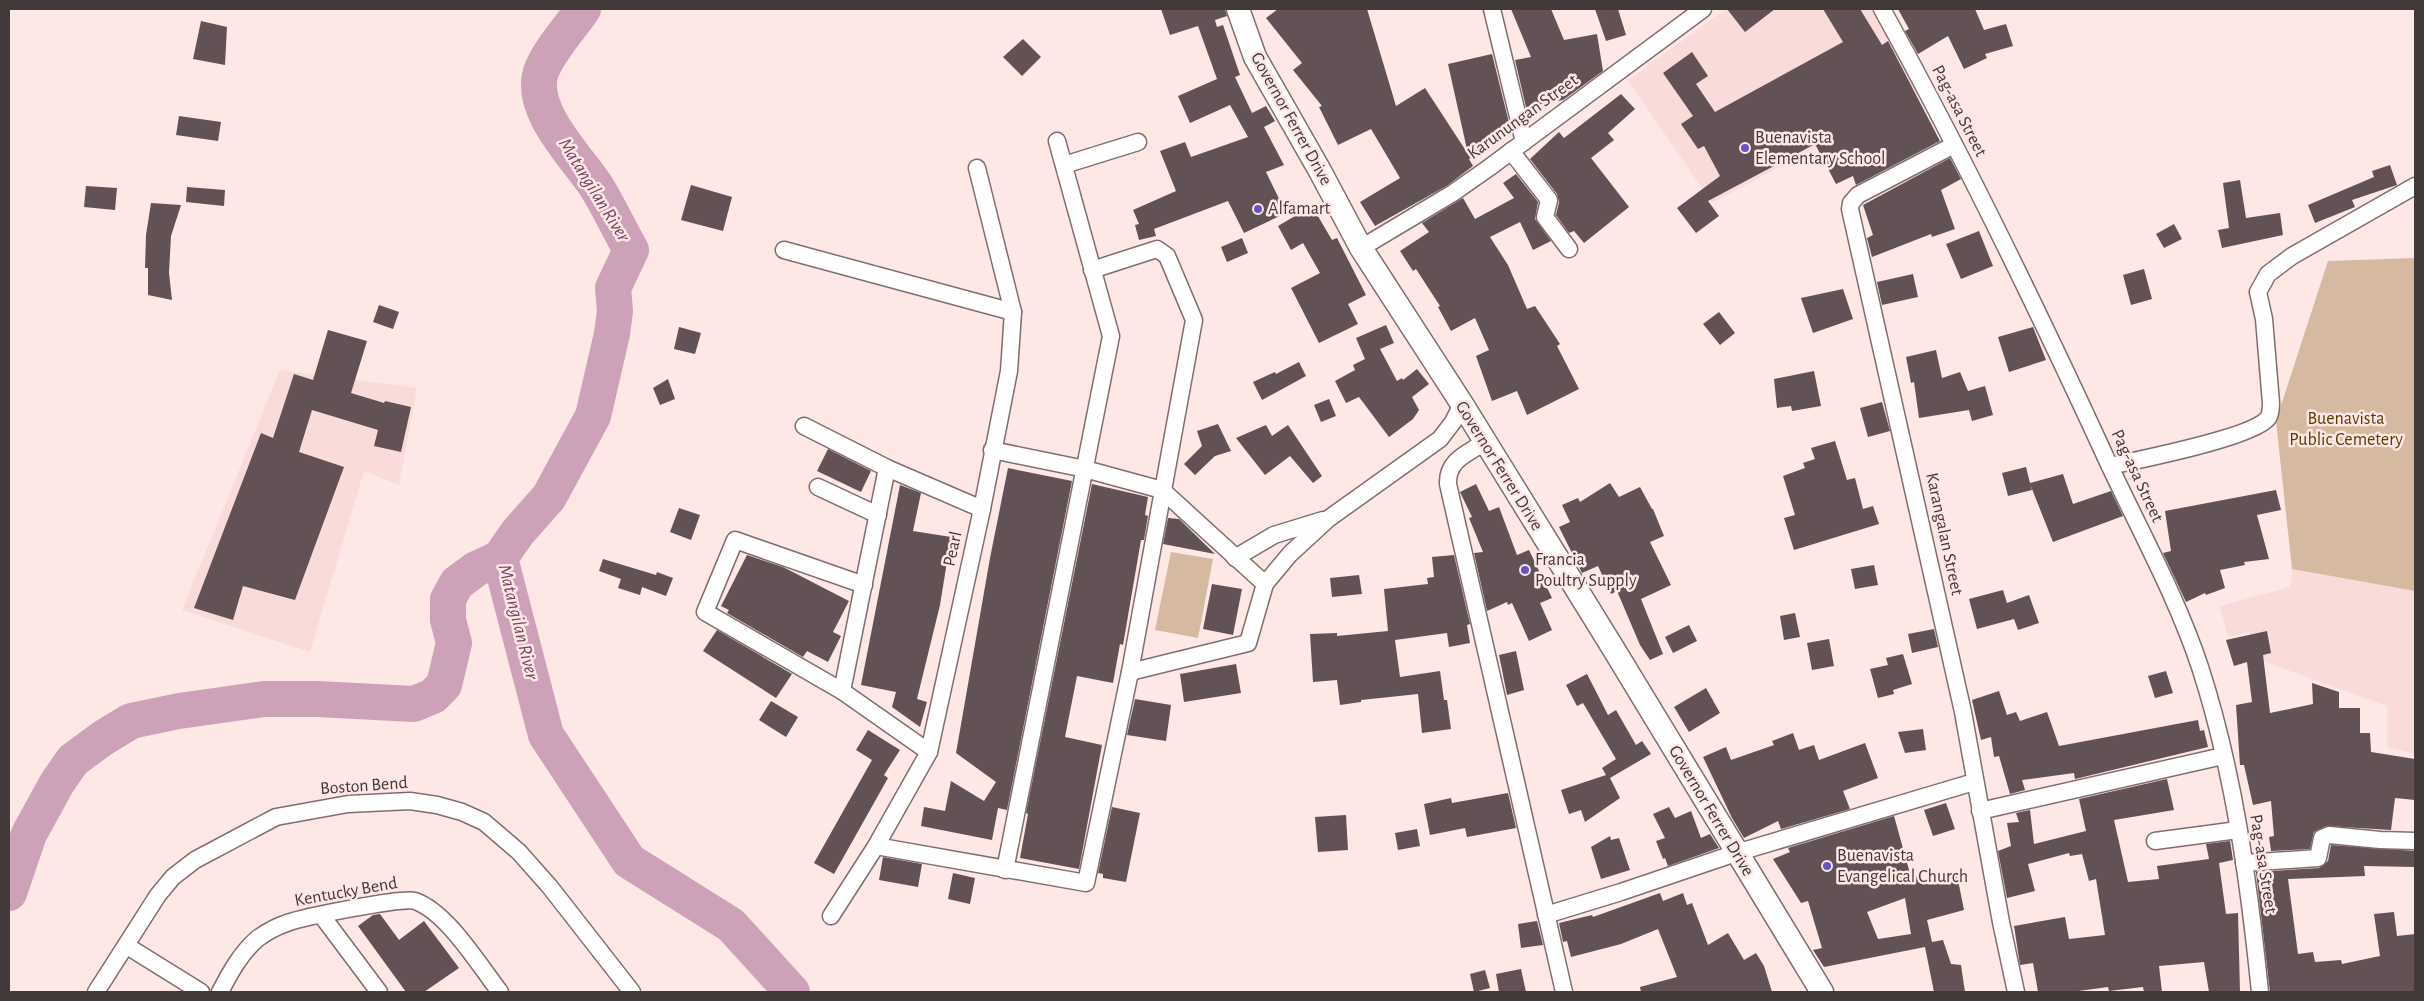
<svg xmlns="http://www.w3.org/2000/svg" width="2424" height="1001" font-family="'Alegreya Sans',sans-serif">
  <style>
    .built { fill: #f9dbd9 }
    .green { fill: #d6b9a1 }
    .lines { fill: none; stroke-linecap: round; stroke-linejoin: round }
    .river { stroke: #cda2b9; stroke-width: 36 }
    .building { fill: #625155; fill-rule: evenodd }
    .minor-casing { stroke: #806e6d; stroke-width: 19 }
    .secondary-casing { stroke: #806e6d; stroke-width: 25 }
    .minor { stroke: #fff; stroke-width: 16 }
    .secondary { stroke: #fff; stroke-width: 22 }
    .poi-dot { fill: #6852cc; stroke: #fde8e6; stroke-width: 2 }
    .labels { text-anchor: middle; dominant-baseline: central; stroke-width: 5; stroke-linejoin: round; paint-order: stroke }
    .street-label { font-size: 18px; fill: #423a39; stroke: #fde8e6 }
    .poi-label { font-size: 18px; fill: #423a39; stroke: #fde8e6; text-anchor: start }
    .park-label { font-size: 18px; fill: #643700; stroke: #fde8e6 }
    .water-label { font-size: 19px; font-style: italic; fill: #7a4263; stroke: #fde8e6 }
  </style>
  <rect width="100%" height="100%" fill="#fde8e6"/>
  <g class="built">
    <path d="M1726,9H1874L1920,92L1712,203L1628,80Z"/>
    <path d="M280,370L417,388L399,485L364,471L310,652L182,610Z"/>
    <path d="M2292,569L2415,591V754L2387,747V706L2257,659L2250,632L2228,637L2220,606L2290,587Z"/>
  </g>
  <g class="green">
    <path d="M2415,258V591L2292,569L2276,421L2328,261Z"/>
    <path d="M1171,552L1213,559L1198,638L1155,630Z"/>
  </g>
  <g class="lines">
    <g class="river">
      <path d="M583,9C570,28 551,48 542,69C526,108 576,156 596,186C609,207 619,229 631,250L613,288L615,311L612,334L593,416L549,497L518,532L500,558L546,735L629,861L731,925L792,992"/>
      <path d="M9,893L29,834L57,783L73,760L103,738L131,721L179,711L264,699H317L414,704L433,696L444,685L454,643L448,620V599L457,583L476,569L500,558"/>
    </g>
  </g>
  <g class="building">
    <path d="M1161,9H1225L1227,16L1215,20L1217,27L1223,25L1240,75L1235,77L1252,113L1266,106L1275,121L1264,127L1284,165L1266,172L1286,213L1244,233L1228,201L1154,229L1156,236L1139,240L1135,225L1139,224L1133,210L1176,191L1160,151L1185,142L1191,157L1248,137L1230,105L1190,123L1178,96L1217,79L1198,26L1170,35Z"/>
    <path d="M1278,9H1367L1396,106L1425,88L1468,154L1448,64L1492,54L1511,131L1469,159L1473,166L1448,185L1375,226L1360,202L1400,178L1371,129L1338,145L1319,107L1322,106L1293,70L1302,63L1266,18Z"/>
    <path d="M1511,9H1551L1564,40L1597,34L1603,71L1563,100L1526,107L1515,60L1531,57Z"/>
    <path d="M1595,9H1618L1626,35L1606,41Z"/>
    <path d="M1727,9H1775L1745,32Z"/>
    <path d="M1823,9H1860L1882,45L1888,41L1940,141L1856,185L1853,176L1836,184L1815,144L1708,201L1719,216L1696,233L1677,208L1720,176L1704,146L1698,149L1681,124L1693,116L1663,73L1692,52L1708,76L1696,84L1715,112L1843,42Z"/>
    <path d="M1898,9H1975L1984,30L2006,24L2013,46L1985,54L1987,58L1964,69L1948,36L1918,54L1905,31L1909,29Z"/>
    <path d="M201,21L227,27L225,65L193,59Z"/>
    <path d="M1023,39L1041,57L1022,76L1003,57Z"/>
    <path d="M1621,94L1635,109L1608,133L1614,140L1591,158L1629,207L1584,243L1574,231L1569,233L1556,215L1559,202L1557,194L1530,159L1559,132L1564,138Z"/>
    <path d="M179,116L221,122L218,141L176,135Z"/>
    <path d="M1950,158L1961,179L1941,190L1955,229L1932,237L1931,234L1872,257L1867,238L1873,235L1863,205Z"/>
    <path d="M2390,165L2397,185L2352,200L2355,207L2315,223L2308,205L2374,177L2372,171Z"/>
    <path d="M1516,174L1538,202L1535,219L1551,241L1533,250L1520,222L1490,237L1508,265L1527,309L1535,306L1560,344L1557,346L1579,389L1527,415L1517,391L1492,401L1476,356L1489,350L1475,318L1451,331L1438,307L1440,306L1416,269L1413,271L1400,251L1429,232L1422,223L1463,198L1475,219L1514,198L1503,183Z"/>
    <path d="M2240,180L2246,218L2280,213L2283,235L2222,248L2218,230L2229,228L2223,183Z"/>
    <path d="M691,185L732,197L723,231L681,220Z"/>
    <path d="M86,186L117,188L115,210L84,207Z"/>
    <path d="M187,187L225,190L224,206L186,202Z"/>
    <path d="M151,203L181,205L171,236L169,273L172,300L148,295V268H145L146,235Z"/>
    <path d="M1312,206L1332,240L1337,238L1366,295L1348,304L1358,324L1319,343L1291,288L1320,273L1303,243L1291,250L1278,226Z"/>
    <path d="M2174,224L2182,239L2164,248L2156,234Z"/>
    <path d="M1979,231L1993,266L1961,279L1946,244Z"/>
    <path d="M1242,238L1248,253L1227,262L1221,247Z"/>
    <path d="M2144,269L2152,299L2131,305L2123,275Z"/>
    <path d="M1913,274L1918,297L1882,305L1877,282Z"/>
    <path d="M1843,289L1853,319L1813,333L1801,298Z"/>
    <path d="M379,305L399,312L393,329L373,322Z"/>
    <path d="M1719,312L1735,333L1720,345L1703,324Z"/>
    <path d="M1386,325L1394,343L1380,349L1397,381L1402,378L1403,380L1417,369L1429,384L1412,397L1419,410L1413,419L1389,437L1359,397L1346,403L1335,381L1355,370L1353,365L1365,359L1356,338Z"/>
    <path d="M679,327L701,333L695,354L674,349Z"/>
    <path d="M2033,327L2046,360L2009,372L1998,337Z"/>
    <path d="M328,330L367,341L351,393L384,403L385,401L411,407L401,452L374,446L378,430L312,410L299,452L344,467L295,600L243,586L233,620L194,608L261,433L273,438L294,374L313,380Z"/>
    <path d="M1936,350L1942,378L1960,372L1968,391L1985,386L1993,415L1972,421L1969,410L1919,418L1914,382L1911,383L1906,357Z"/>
    <path d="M1299,362L1306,376L1262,400L1253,382L1275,372L1276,374Z"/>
    <path d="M1814,371L1821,406L1792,411L1791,406L1777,408L1774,379Z"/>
    <path d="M668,379L675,399L660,405L653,388Z"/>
    <path d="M1329,399L1336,416L1321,422L1314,405Z"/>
    <path d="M1882,402L1890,431L1868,437L1860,408Z"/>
    <path d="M1218,424L1231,451L1215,456L1195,475L1184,464L1202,446L1197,431Z"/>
    <path d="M1266,425L1272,436L1288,425L1322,476L1313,483L1290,456L1265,475L1236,438Z"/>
    <path d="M1835,441L1847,480L1855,478L1863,509L1873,506L1879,524L1794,550L1784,518L1795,515L1783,476L1805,468L1803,463L1815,459L1811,448Z"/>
    <path d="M828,449L871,471L861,492L817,471Z"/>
    <path d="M2026,467L2030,483L2063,474L2073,504L2111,491L2123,516L2053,542L2030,484L2032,490L2008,496L2002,473Z"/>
    <path d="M1008,468L1072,481L1007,810L998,808L992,840L921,826L924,807L945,811L951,781L984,801L996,782L956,753L990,558Z"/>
    <path d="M1610,483L1619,497L1640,487L1652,509H1653L1664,536L1650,542L1671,585L1641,599L1663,654L1650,660L1640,645L1617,591L1611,594L1598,566L1582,573L1559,527L1570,522L1562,505L1578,498L1580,502Z"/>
    <path d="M1092,484L1148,497L1145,515L1148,516L1144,540H1141L1123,645L1120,644L1113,683L1077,676L1065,737L1102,745L1079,869L1020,858L1028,814L1026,813Z"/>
    <path d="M1476,484L1489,511L1499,507L1517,555L1529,550L1552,598L1540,603L1552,630L1529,641L1512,603L1508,605L1507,602L1487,611L1474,553L1483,552L1469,518L1472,517L1460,492Z"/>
    <path d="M900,485L921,493L913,531L951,537L940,605L917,699L927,702L920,727L892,707L896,692L861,685Z"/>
    <path d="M2276,490L2281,510L2257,515L2269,559L2244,562L2245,565L2220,570L2225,588L2206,595L2205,593L2186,602L2163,553L2171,551L2165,511Z"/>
    <path d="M679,508L700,515L691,540L670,532Z"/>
    <path d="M1168,518L1179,519L1215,554L1163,544Z"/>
    <path d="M747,555L783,567L849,601L833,632L841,636L828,662L807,651L803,657L727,613L729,610L721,606Z"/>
    <path d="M1454,555L1470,624L1467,625L1470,643L1449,647L1447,633L1395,640L1400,677L1440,671L1444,700H1447L1451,729L1422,733L1418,694L1361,700V702L1340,705L1337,680L1313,682L1310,634L1337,633V636L1388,631L1384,589L1428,584L1427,578L1434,577L1432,557Z"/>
    <path d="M603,559L656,575L657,572L673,578L666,596L642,587L640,595L618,588L621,579L599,571Z"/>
    <path d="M1874,565L1878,585L1855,589L1851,569Z"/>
    <path d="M1359,575L1362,594L1332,597L1330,578Z"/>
    <path d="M1212,584L1242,589L1233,635L1203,629Z"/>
    <path d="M2003,590L2007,603L2029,595L2039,623L2018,630L2014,619L1977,629L1969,599Z"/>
    <path d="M1795,613L1800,637L1784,640L1780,616Z"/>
    <path d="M1689,625L1697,641L1673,653L1665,637Z"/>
    <path d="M1934,629L1938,647L1912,653L1908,634Z"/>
    <path d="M717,630L792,674L776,698L703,651Z"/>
    <path d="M2267,631L2271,653L2263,655L2270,713L2313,704L2312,683L2339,692V708H2360V733H2370L2371,752L2415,759V800L2395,798L2391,830L2326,826L2314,832L2310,849L2271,851L2269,837L2274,836L2271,801L2253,805L2244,765H2240L2236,705L2252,702L2247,662L2234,666L2226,640Z"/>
    <path d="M1829,639L1834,666L1812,670L1807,643Z"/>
    <path d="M1516,651L1524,690L1507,695L1499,655Z"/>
    <path d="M1903,654L1912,684L1893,690L1894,694L1878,698L1870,669L1888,665L1886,658Z"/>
    <path d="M1236,664L1241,693L1184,702L1180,674Z"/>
    <path d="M2166,671L2173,693L2155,698L2148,676Z"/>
    <path d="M1587,674L1608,715L1616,710L1636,745L1642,741L1651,754L1610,778L1620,798L1585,822L1581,810L1569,814L1561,790L1606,775L1602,768L1616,759L1583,703L1577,706L1566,685Z"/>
    <path d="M1706,688L1720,713L1689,732L1674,707Z"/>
    <path d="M1999,691L2007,715L2016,712L2020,721L2047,712L2059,746L2198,720L2200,731L2204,730L2208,747L2075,779L2074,773L2022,780L2025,790L2010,794L1999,756L1994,757L1991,737L1981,740L1972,700Z"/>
    <path d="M1135,699L1171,705L1166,741L1127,735Z"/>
    <path d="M771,701L798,717L786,737L759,720Z"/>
    <path d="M1923,729L1926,750L1905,753L1898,732Z"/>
    <path d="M868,730L900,750L884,775L888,778L834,874L814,863L872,760L856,750Z"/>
    <path d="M1793,733L1799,750L1814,745L1819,760L1865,743L1878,778L1843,791L1850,809L1781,829L1778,821L1744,838L1732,818L1703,757L1726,747L1731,760L1774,745L1772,741Z"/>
    <path d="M2167,779L2174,810L2114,820L2128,882L2159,879L2157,866L2209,859L2206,844L2230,841L2233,860L2219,863L2226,914L2238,913L2240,992H2209L2204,962L2159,966L2162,992H2144L2143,987L2109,991L2108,987L2071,992H2038L2033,963L2020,965L2014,926L2065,917L2069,939L2105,935L2096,879L2089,881L2082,854L2070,856L2069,853L2028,864L2035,891L2007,898L1998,851L2011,846L2007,823L2019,822L2016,813L2030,810L2034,844L2086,831L2079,799Z"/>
    <path d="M1508,793L1516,828L1467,837L1465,828L1430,835L1424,804L1451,798L1452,803Z"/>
    <path d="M1946,803L1955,829L1933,836L1924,810Z"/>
    <path d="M1112,807L1140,813L1126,882L1103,878V874L1098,873Z"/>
    <path d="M1669,807L1675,818L1691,811L1701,838L1710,834L1719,848L1668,866L1665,858L1663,859L1656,841L1665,838L1653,814Z"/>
    <path d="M1346,815L1348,850L1318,852L1315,817Z"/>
    <path d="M1894,816L1911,877L1918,876L1920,882L1957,875L1964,910L1927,920L1932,942L1943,940L1951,964L1961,965L1965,992H1934L1925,947L1824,967L1813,950L1822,948L1808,901L1801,903L1773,859L1790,852L1788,848ZM1905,898L1911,934L1878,939L1867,912Z"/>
    <path d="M1417,829L1420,846L1398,850L1395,833Z"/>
    <path d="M1610,836L1611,840L1619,838L1630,870L1601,879L1591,847Z"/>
    <path d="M2331,845L2415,851V867L2364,866L2365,876L2288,879L2298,954L2313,952L2315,962L2341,960L2342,964L2380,956L2374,914L2394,912L2397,936L2415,934V992H2270L2256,872L2319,868L2328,861Z"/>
    <path d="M883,857L922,864L918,887L879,880Z"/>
    <path d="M953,873L975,878L970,904L948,899Z"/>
    <path d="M1660,893L1663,901L1683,893L1687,905L1692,903L1708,945L1728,933L1744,960L1756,953L1764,966L1772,992H1641L1640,987L1677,977L1658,929L1621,944L1571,957L1567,941L1563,942L1559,923L1592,915L1593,917Z"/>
    <path d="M380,914L399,940L424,921L459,968L424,992H406L358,926L373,915Z"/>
    <path d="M1537,921L1543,945L1521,948L1518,924Z"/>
    <path d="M1521,969L1526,992H1499L1496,974Z"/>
    <path d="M1485,970L1490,988L1474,992L1470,974Z"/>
  </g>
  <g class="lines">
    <g class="minor-casing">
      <g id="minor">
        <path d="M1492,9L1524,142"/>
        <path d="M1882,9C1963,155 2036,306 2106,458C2138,527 2176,595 2200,667C2234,772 2249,883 2260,992"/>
        <path d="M1954,145L1858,195L1851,203L1850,209L1963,712L2001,922L2016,992"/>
        <path d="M1511,151L1549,200L1545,217L1569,249"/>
        <path d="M1064,165L1138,142"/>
        <path d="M1361,248L1453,193L1490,167L1703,9"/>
        <path d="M784,250L1013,312"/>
        <path d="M804,426L887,468L982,509"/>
        <path d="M1485,442C1467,454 1447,460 1448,484L1564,992"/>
        <path d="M992,450L1085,469L1162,490L1265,584"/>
        <path d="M2110,466C2138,460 2254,437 2268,418C2270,415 2271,408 2271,403L2264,319L2258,292L2268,274L2292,256L2415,186"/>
        <path d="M818,487L878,515"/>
        <path d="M1235,558L1274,535L1323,520"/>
        <path d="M864,585L735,540L705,612L842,691L929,752"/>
        <path d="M1130,672L1248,643L1265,584L1290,554L1328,519L1440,439L1453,422L1462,404"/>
        <path d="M842,691L887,468"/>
        <path d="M1980,811L2223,756"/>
        <path d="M2155,841L2238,830"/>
        <path d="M876,846L1086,883L1130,672L1194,320L1167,256L1157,249L1092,270"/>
        <path d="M2244,863L2318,858L2322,838L2329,835L2380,840L2415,841"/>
        <path d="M1005,870L1111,336L1057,141"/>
        <path d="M1546,915L1621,892L1736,853L1974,782"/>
        <path d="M322,916L379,992"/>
        <path d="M831,916L876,846L929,752L982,509L1009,371L1013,312L977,168"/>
        <path d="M127,946L201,992"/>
        <path d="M96,992L158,895L173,877L195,860L276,817L348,804L410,801L437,805L462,812L484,822L519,852L550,887L632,992"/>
        <path d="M220,992C230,973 240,954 257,939C265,933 278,926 287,923C303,917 403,897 415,901C447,912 479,965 500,992"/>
      </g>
    </g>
    <g class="secondary-casing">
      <path id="secondary" d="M1238,9L1255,57L1320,171L1361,248L1462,404L1613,648L1822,992"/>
    </g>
    <use href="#minor" class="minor"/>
    <use href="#secondary" class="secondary"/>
  </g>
  <g class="poi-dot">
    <circle cx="1745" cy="148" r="5"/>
    <circle cx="1258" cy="209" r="5"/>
    <circle cx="1525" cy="570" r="5"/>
    <circle cx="1827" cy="866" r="5"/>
  </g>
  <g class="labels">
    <g class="street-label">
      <text transform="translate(1959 111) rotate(63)">Pag-asa Street</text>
      <text transform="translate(1523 117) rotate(-36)">Karunungan Street</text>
      <text transform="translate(1291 119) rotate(61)">Governor Ferrer Drive</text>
      <text transform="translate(1499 466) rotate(58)">Governor Ferrer Drive</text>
      <text transform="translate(2137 476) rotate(65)">Pag-asa Street</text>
      <text transform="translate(1944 534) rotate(78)">Karangalan Street</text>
      <text transform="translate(953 549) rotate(-78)">Pearl</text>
      <text transform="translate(364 786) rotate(-4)">Boston Bend</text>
      <text transform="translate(1711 811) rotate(59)">Governor Ferrer Drive</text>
      <text transform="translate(2263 864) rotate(81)">Pag-asa Street</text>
      <text transform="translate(346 892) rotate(-10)">Kentucky Bend</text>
    </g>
    <g class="poi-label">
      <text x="1755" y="138">Buenavista<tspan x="1755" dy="21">Elementary School</tspan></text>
      <text x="1268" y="209">Alfamart</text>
      <text x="1535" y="560">Francia<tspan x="1535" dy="21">Poultry Supply</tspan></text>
      <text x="1837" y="856">Buenavista<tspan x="1837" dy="21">Evangelical Church</tspan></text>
    </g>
    <g class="park-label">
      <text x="2346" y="419">Buenavista<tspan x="2346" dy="21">Public Cemetery</tspan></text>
    </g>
    <g class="water-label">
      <text transform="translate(594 190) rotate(58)">Matangilan River</text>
      <text transform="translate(518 622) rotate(76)">Matangilan River</text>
    </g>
  </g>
  <rect width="2424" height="1001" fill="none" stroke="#423a39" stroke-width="20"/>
</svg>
